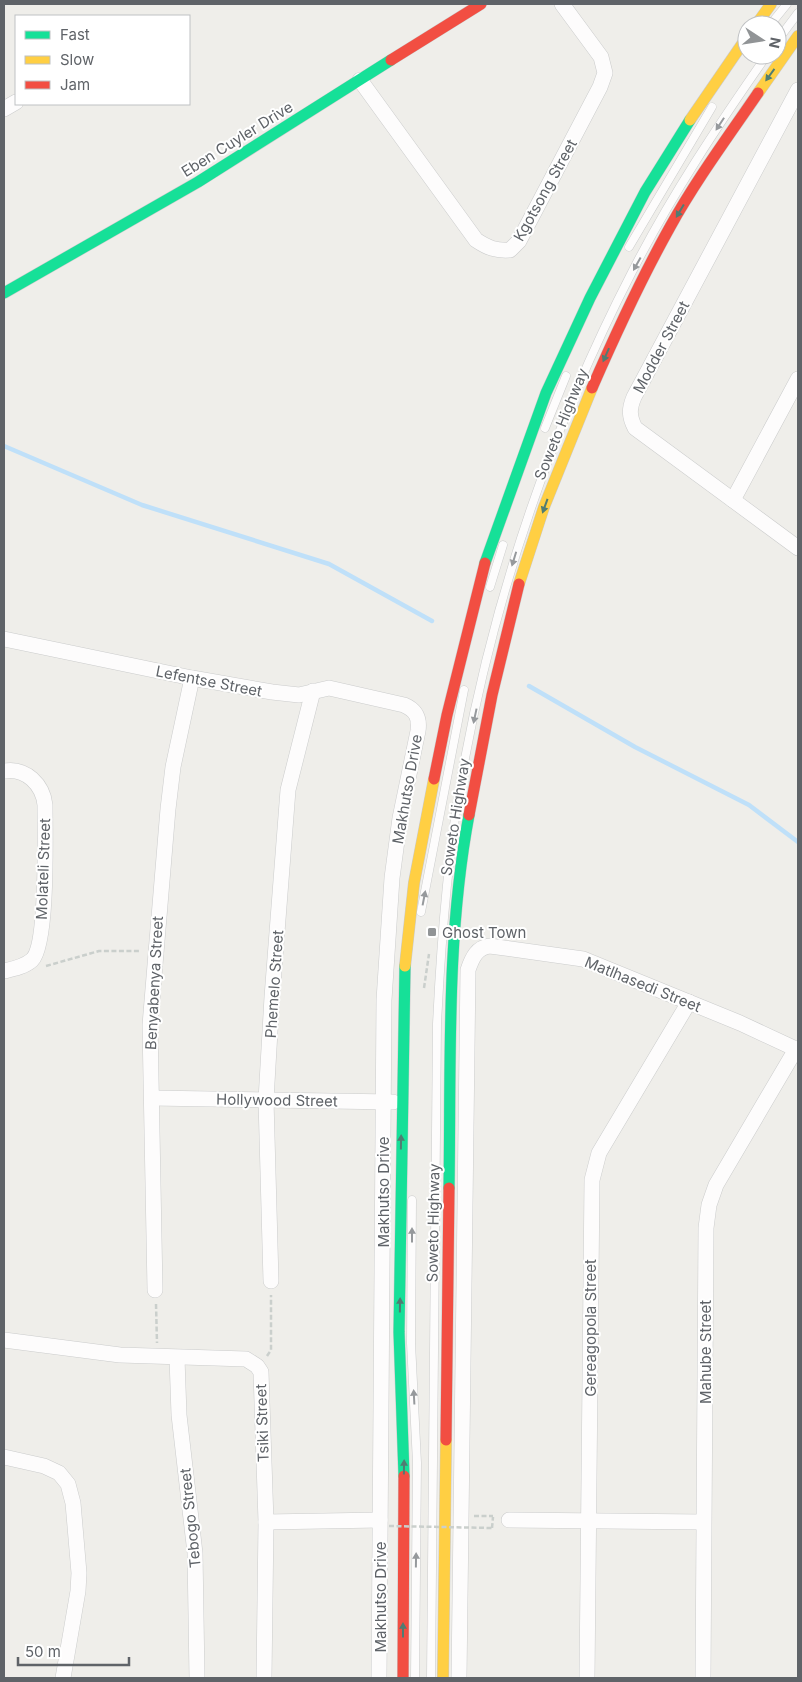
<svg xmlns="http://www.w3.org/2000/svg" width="802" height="1682" font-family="Inter,sans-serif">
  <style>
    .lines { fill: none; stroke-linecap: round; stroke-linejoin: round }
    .stream { stroke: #bfe0f9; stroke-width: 4.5 }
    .lane-casing { stroke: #cbcccc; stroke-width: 9 }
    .street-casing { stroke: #cbcccc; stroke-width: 16 }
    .fast-casing { stroke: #cacacb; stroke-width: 12 }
    .slow-casing { stroke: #cacacb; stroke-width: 12 }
    .jam-casing { stroke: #cacacb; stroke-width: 12 }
    .path { stroke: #cacfcc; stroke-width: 2.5; stroke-dasharray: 5 2.5; stroke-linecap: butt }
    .lane { stroke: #fdfcfc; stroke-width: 8 }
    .street { stroke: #fdfcfc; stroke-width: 15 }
    .fast { stroke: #16e098; stroke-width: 11 }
    .slow { stroke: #ffcf43; stroke-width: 11 }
    .jam { stroke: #f24e42; stroke-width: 11 }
    .path-bridge { stroke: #cacfcc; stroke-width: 2.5; stroke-dasharray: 5 2.5; stroke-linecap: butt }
    .oneway { fill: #507c72 }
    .oneway2 { fill: #96999c }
    .poi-dot { fill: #919496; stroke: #fff; stroke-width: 2 }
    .labels { text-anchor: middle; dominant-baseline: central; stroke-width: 4; stroke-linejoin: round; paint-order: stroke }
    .street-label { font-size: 15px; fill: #5f6368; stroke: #fff }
    .poi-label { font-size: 15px; fill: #5f6368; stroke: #fff; text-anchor: start }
  </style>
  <rect width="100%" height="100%" fill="#efeeea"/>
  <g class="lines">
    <g class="stream">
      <path d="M4,446L142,505L329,564L432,621"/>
      <path d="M529,686L635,747L749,805L798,842"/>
    </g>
    <g class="lane-casing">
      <g id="lane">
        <path d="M770,25L787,4"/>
        <path d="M777,41L798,13"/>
        <path d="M629,247L712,107"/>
        <path d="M545,428L566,376"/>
        <path d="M490,587L503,545"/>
        <path d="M421,912L464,690"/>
        <path d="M412,1200L411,1343L417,1463L415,1678"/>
        <path d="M431,1678L437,1024C441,942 447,860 461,780C492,604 550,431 632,272C671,196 718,125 767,55"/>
      </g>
    </g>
    <g class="street-casing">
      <g id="street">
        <path d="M360,80L476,240C488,248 496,251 510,250L519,241L600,87L605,73L601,57L562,4"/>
        <path d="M798,90L634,397C629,409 629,416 635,428L798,548"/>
        <path d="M4,109L16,102"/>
        <path d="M733,500L798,379"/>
        <path d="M4,639L192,678L272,692L299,695L329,688L404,705C416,710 420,718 418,731L400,818L392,878L384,1000L379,1678"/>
        <path d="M4,771C26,767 43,785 45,805C45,832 48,945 32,960C24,967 13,969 4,971"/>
        <path d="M152,1098L393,1102"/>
        <path d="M271,1281L266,1100L272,997L288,790L313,691"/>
        <path d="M155,1290L150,1025L168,809L173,767L192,678"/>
        <path d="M4,1340L120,1355L246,1359L257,1366L261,1372L266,1522L264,1678"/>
        <path d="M177,1358L179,1415L195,1553L197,1678"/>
        <path d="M4,1457L44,1466L59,1473L68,1484L73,1503L79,1573L78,1591L63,1678"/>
        <path d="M509,1520L703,1522"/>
        <path d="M266,1522L380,1520"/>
        <path d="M459,1678L468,970C472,958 477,947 490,946L583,959L740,1023L798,1050"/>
        <path d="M587,1678L592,1180L599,1153L689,1002"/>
        <path d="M703,1678L706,1228L709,1205L716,1185L796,1049"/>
      </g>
    </g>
    <g class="fast-casing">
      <g id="fast">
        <path d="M4,293L198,182L391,60"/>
        <path d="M485,563L546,393L590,298L645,192L690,120"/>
        <path d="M449,1188C451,1064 446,937 469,815"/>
        <path d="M404,1476L399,1332L405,966"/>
      </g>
    </g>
    <g class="slow-casing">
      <g id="slow">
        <path d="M756,25L771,4"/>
        <path d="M758,93L798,36"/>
        <path d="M690,120L747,37"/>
        <path d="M519,584L544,507L592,388"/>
        <path d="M405,966L414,883L434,779"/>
        <path d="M443,1678L446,1440"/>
      </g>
    </g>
    <g class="jam-casing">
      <g id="jam">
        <path d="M391,60L481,4"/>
        <path d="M592,388C616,333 641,279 670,227C696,180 728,137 758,93"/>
        <path d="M434,779L447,715L485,563"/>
        <path d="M469,815L492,695L519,584"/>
        <path d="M446,1440L449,1188"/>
        <path d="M403,1678L404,1476"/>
      </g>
    </g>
    <g class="path">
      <path d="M46,966L99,951H141"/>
      <path d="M424,988L429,954"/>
      <path d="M156,1304L157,1343"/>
      <path d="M267,1356L271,1350V1295"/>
      <path d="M474,1516H493"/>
      <path d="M492,1528L493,1517"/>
    </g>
    <use href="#lane" class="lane"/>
    <use href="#street" class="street"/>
    <use href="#fast" class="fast"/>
    <use href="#slow" class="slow"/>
    <use href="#jam" class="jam"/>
    <path class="path-bridge" d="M389,1526L492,1528"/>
  </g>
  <defs><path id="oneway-solid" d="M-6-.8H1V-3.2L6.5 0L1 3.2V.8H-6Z" transform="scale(1.25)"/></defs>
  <g class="oneway">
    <use href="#oneway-solid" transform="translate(770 75) rotate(126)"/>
    <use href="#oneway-solid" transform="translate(680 211) rotate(121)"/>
    <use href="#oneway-solid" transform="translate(606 355) rotate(114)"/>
    <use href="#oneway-solid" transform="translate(545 506) rotate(110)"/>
    <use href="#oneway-solid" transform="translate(401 1142) rotate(-89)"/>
    <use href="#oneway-solid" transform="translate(400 1305) rotate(-89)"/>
    <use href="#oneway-solid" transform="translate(404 1467) rotate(-89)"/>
    <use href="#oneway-solid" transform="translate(403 1630) rotate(-90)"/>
  </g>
  <g class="oneway2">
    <use href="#oneway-solid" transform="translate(720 124) rotate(123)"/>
    <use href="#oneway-solid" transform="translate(637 264) rotate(119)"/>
    <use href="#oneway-solid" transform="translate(514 559) rotate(107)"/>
    <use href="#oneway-solid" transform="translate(475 716) rotate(102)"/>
    <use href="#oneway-solid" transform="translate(424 898) rotate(-79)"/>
    <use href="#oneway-solid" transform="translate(412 1235) rotate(-90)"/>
    <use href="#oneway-solid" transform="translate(414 1397) rotate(-93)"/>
    <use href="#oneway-solid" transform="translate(416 1560) rotate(-89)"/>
  </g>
  <rect class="poi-dot" x="427" y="927" width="10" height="10" rx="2.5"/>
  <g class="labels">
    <g class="street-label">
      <text transform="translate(237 139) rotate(-32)">Eben Cuyler Drive</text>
      <text transform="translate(545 190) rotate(-61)">Kgotsong Street</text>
      <text transform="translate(661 347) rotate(-62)">Modder Street</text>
      <text transform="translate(561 424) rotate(-68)">Soweto Highway</text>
      <text transform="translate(209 681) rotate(11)">Lefentse Street</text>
      <text transform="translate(407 789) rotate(-80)">Makhutso Drive</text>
      <text transform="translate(455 817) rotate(-81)">Soweto Highway</text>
      <text transform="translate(43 869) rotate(-88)">Molateli Street</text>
      <text transform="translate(154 983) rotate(-87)">Benyabenya Street</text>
      <text transform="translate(274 984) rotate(-86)">Phemelo Street</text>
      <text transform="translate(643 984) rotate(22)">Matlhasedi Street</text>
      <text transform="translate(277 1100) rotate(1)">Hollywood Street</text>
      <text transform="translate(383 1192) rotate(-90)">Makhutso Drive</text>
      <text transform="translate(433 1223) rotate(-89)">Soweto Highway</text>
      <text transform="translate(590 1328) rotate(-90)">Gereagopola Street</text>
      <text transform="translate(705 1352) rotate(-90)">Mahube Street</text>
      <text transform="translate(262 1423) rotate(-92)">Tsiki Street</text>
      <text transform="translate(190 1518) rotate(-96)">Tebogo Street</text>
      <text transform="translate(380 1597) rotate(-90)">Makhutso Drive</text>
    </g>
    <g class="poi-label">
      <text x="442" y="932">Ghost Town</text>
    </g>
  </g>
  <rect width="802" height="1682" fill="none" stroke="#5f6368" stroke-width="10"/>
  <rect x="15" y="15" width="175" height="90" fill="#ffffff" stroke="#bfc1c3"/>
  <rect x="25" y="31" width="25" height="8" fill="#16e098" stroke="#bfc1c3"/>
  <text x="60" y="40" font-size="15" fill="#5f6368">Fast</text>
  <rect x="25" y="56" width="25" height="8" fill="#ffcf43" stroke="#bfc1c3"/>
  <text x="60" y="65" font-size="15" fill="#5f6368">Slow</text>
  <rect x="25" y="81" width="25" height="8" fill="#f24e42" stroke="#bfc1c3"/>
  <text x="60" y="90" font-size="15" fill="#5f6368">Jam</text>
  <g transform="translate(762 40) rotate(102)"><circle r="24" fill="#ffffff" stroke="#bfc1c3"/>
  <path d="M0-4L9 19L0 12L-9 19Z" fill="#919496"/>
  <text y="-8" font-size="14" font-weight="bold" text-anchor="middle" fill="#5f6368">N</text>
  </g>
  <path d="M18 1657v8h111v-8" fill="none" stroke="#5f6368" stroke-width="2.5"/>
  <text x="25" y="1657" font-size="15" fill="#5f6368" stroke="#ffffff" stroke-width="4" paint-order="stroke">50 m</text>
</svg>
